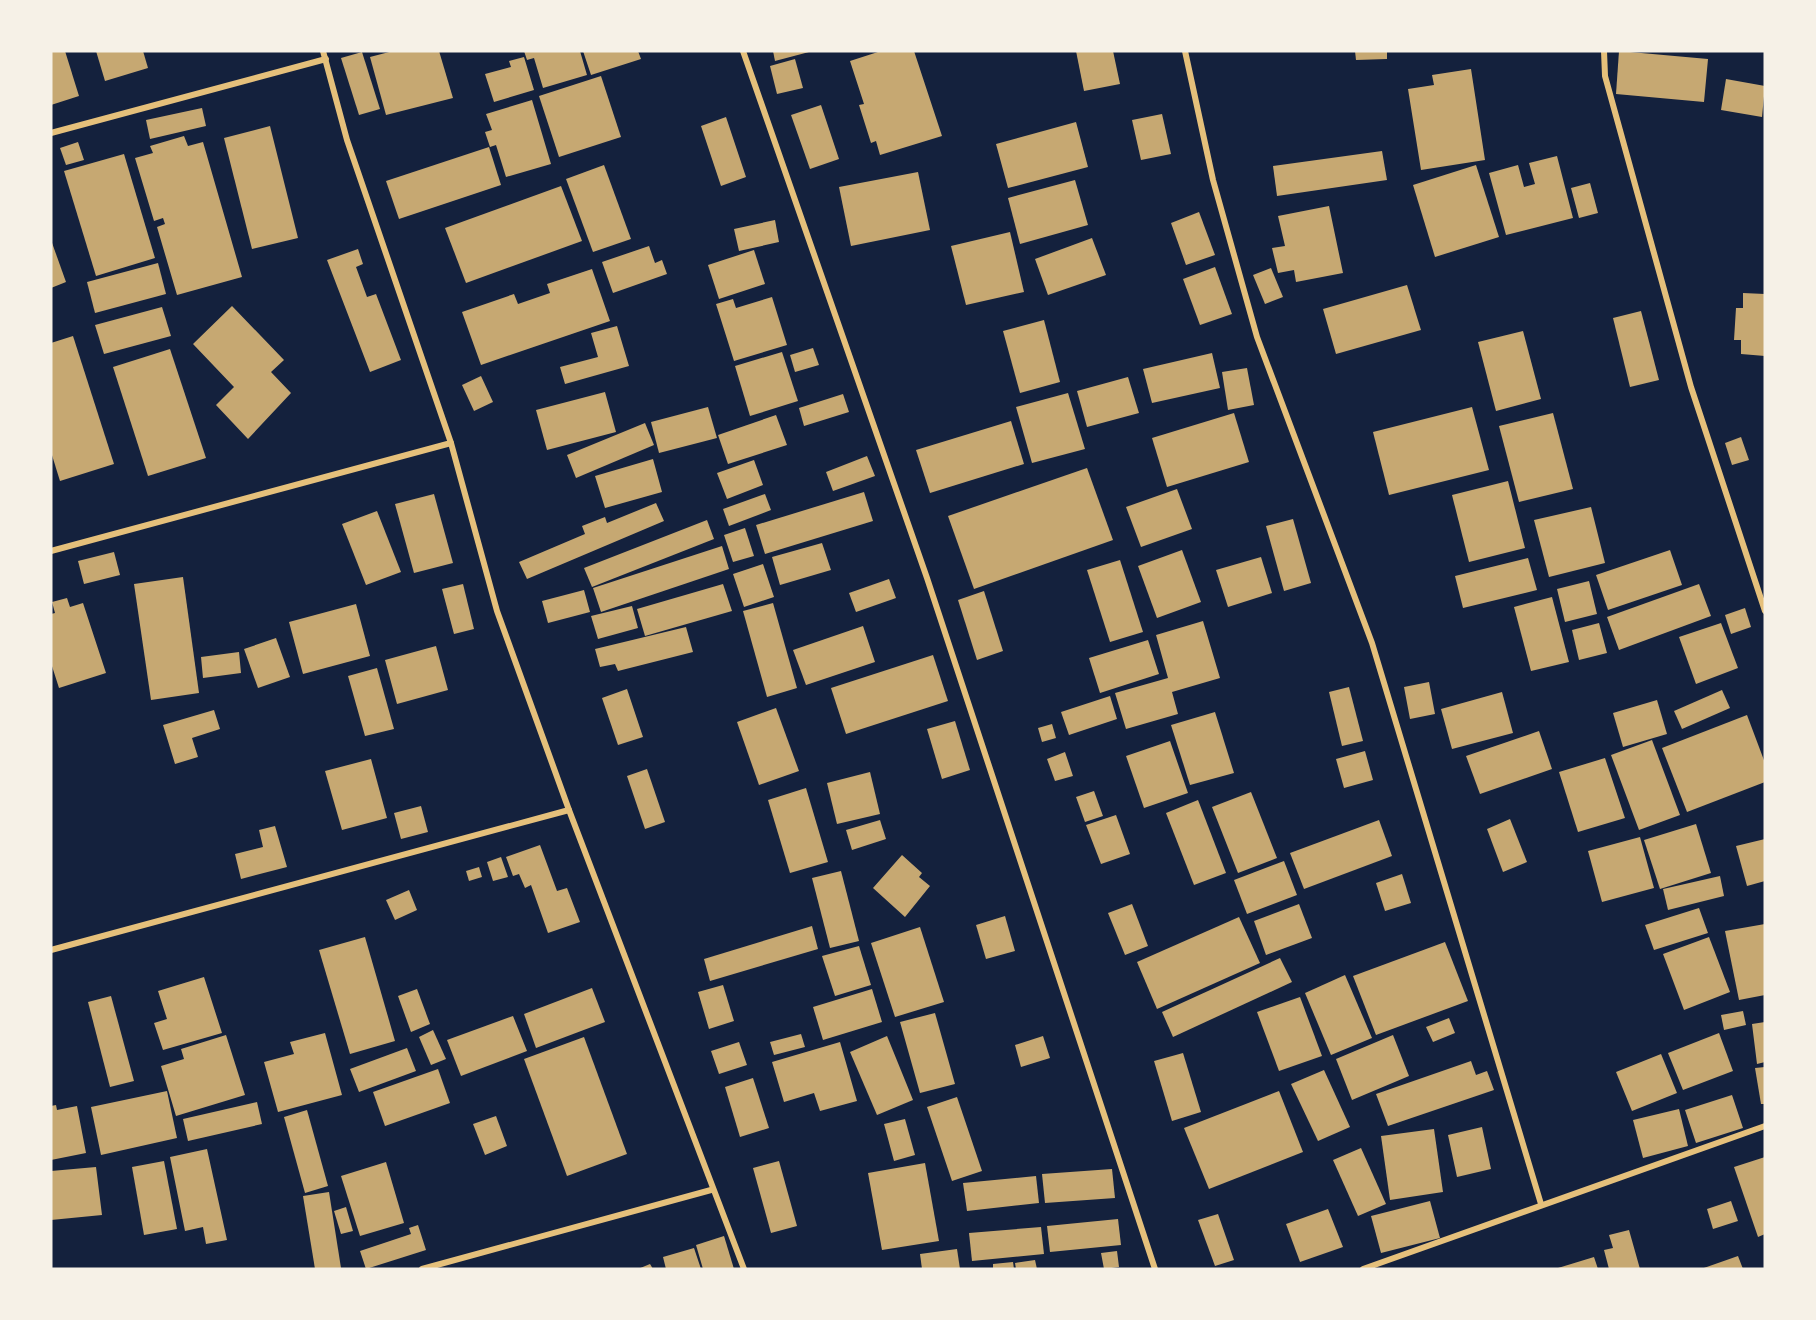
<svg xmlns="http://www.w3.org/2000/svg" width="1816" height="1320" font-family="'Sofia Sans Condensed',sans-serif">
  <style>
    .building { fill: #c6a872 }
    .lines { fill: none; stroke-linecap: round; stroke-linejoin: round }
    .minor { stroke: #e5c07b; stroke-width: 6 }
  </style>
  <rect width="100%" height="100%" fill="#14213d"/>
  <g class="building">
    <path d="M51,51H65L79,96L51,105Z"/>
    <path d="M96,51H143L148,68L105,81Z"/>
    <path d="M393,51H439L453,98L386,115L370,57Z"/>
    <path d="M524,51H580L587,75L543,88L534,58L527,60Z"/>
    <path d="M583,51H638L641,59L591,75Z"/>
    <path d="M773,51H809V52L775,61Z"/>
    <path d="M881,51H914L942,136L880,155L876,141L871,143L859,105L864,104L850,61Z"/>
    <path d="M1076,51H1113L1120,84L1084,91Z"/>
    <path d="M1355,51H1387V59L1356,60Z"/>
    <path d="M1619,51L1708,59L1704,102L1616,94Z"/>
    <path d="M362,52L380,109L359,115L341,58Z"/>
    <path d="M524,57L534,90L494,102L485,74L511,67L509,61Z"/>
    <path d="M795,59L803,88L777,94L770,66Z"/>
    <path d="M1471,69L1485,160L1421,170L1408,89L1434,85L1432,75Z"/>
    <path d="M601,76L621,137L559,157L539,96Z"/>
    <path d="M1726,79L1765,86L1762,117L1721,110Z"/>
    <path d="M532,100L551,164L506,177L496,145L490,147L485,132L492,130L486,114Z"/>
    <path d="M821,105L839,159L810,169L791,115Z"/>
    <path d="M202,108L206,126L150,139L146,120Z"/>
    <path d="M1162,114L1171,154L1141,160L1132,120Z"/>
    <path d="M726,117L746,177L721,186L701,126Z"/>
    <path d="M1076,122L1088,167L1008,188L996,144Z"/>
    <path d="M270,126L298,238L252,249L224,138Z"/>
    <path d="M184,136L188,146L203,142L242,277L177,295L157,227L165,224L163,218L154,221L135,158L153,153L150,146Z"/>
    <path d="M78,142L84,160L66,165L60,148Z"/>
    <path d="M489,147L501,185L399,219L386,181Z"/>
    <path d="M1382,151L1387,180L1277,196L1273,166Z"/>
    <path d="M124,154L155,258L96,276L64,171Z"/>
    <path d="M1557,156L1573,218L1506,235L1489,173L1518,165L1524,187L1535,184L1529,163Z"/>
    <path d="M604,165L631,239L593,252L566,179Z"/>
    <path d="M1476,165L1499,237L1435,257L1413,185Z"/>
    <path d="M918,172L930,230L851,246L839,187Z"/>
    <path d="M1075,180L1088,225L1020,244L1008,198Z"/>
    <path d="M1590,183L1598,213L1579,218L1571,188Z"/>
    <path d="M561,186L582,241L466,283L445,228Z"/>
    <path d="M1329,206L1343,273L1296,282L1294,270L1278,273L1272,248L1285,246L1278,216Z"/>
    <path d="M1199,212L1215,255L1186,265L1171,223Z"/>
    <path d="M775,220L779,242L739,251L734,229Z"/>
    <path d="M1010,232L1024,292L966,305L951,246Z"/>
    <path d="M1092,238L1106,275L1048,295L1035,259Z"/>
    <path d="M51,240L66,282L51,288Z"/>
    <path d="M649,246L655,263L662,260L667,274L613,293L602,262Z"/>
    <path d="M358,249L363,264L356,267L367,297L376,294L401,360L370,372L327,260Z"/>
    <path d="M754,250L765,284L719,299L708,265Z"/>
    <path d="M158,263L166,294L95,313L87,282Z"/>
    <path d="M1215,267L1232,314L1200,325L1183,279Z"/>
    <path d="M1271,268L1283,297L1265,304L1253,275Z"/>
    <path d="M592,269L610,321L481,365L462,312L514,294L518,304L550,293L547,284Z"/>
    <path d="M1407,285L1421,330L1336,354L1323,309Z"/>
    <path d="M1743,293L1765,294V356L1741,354V340H1734L1736,308H1743Z"/>
    <path d="M772,297L787,345L734,361L716,304L733,299L736,308Z"/>
    <path d="M232,306L284,360L271,372L291,393L248,439L216,405L234,387L193,344Z"/>
    <path d="M162,307L171,336L104,354L95,325Z"/>
    <path d="M1641,311L1659,380L1630,387L1613,318Z"/>
    <path d="M1044,320L1060,382L1020,393L1003,331Z"/>
    <path d="M617,326L629,366L565,384L560,367L598,357L591,333Z"/>
    <path d="M1523,331L1541,399L1496,411L1478,342Z"/>
    <path d="M73,336L114,464L60,481L51,452V343Z"/>
    <path d="M813,348L819,365L795,372L790,355Z"/>
    <path d="M170,349L206,458L148,476L113,367Z"/>
    <path d="M782,352L798,401L750,416L735,366Z"/>
    <path d="M1212,353L1220,388L1152,403L1143,369Z"/>
    <path d="M1247,368L1254,405L1228,410L1222,372Z"/>
    <path d="M481,376L493,402L474,411L462,385Z"/>
    <path d="M1128,377L1139,413L1087,427L1077,391Z"/>
    <path d="M605,392L616,432L547,450L536,410Z"/>
    <path d="M1068,393L1085,449L1032,463L1016,407Z"/>
    <path d="M843,394L849,412L804,426L799,408Z"/>
    <path d="M708,407L717,438L659,453L651,422Z"/>
    <path d="M1472,407L1489,470L1389,495L1373,432Z"/>
    <path d="M1234,413L1249,462L1167,487L1152,438Z"/>
    <path d="M1553,413L1573,489L1519,502L1499,426Z"/>
    <path d="M776,415L787,445L728,464L718,435Z"/>
    <path d="M1011,421L1024,464L930,493L916,450Z"/>
    <path d="M645,423L654,445L576,478L567,455Z"/>
    <path d="M1741,437L1749,460L1732,465L1725,443Z"/>
    <path d="M867,456L875,476L833,491L826,472Z"/>
    <path d="M653,459L662,492L605,508L595,476Z"/>
    <path d="M754,460L763,485L727,499L717,473Z"/>
    <path d="M1087,468L1113,540L974,589L948,516Z"/>
    <path d="M1508,481L1525,548L1469,562L1452,495Z"/>
    <path d="M1177,489L1192,529L1141,547L1126,507Z"/>
    <path d="M864,492L873,521L765,554L756,525Z"/>
    <path d="M434,494L453,563L414,573L395,504Z"/>
    <path d="M765,494L771,510L729,526L723,509Z"/>
    <path d="M656,503L664,521L527,579L519,562L585,534L582,526L605,517L607,523Z"/>
    <path d="M1591,507L1605,563L1549,577L1534,520Z"/>
    <path d="M377,511L401,572L366,585L342,524Z"/>
    <path d="M1293,519L1311,583L1284,591L1266,526Z"/>
    <path d="M707,520L714,539L592,587L584,568Z"/>
    <path d="M745,528L754,556L733,562L724,535Z"/>
    <path d="M822,543L831,570L780,585L772,557Z"/>
    <path d="M722,546L729,569L601,612L593,588Z"/>
    <path d="M1182,550L1201,602L1157,618L1138,566Z"/>
    <path d="M1670,550L1682,585L1608,610L1596,575Z"/>
    <path d="M114,552L120,575L84,584L78,561Z"/>
    <path d="M1261,557L1272,593L1228,607L1216,570Z"/>
    <path d="M1528,558L1537,590L1463,608L1455,576Z"/>
    <path d="M1120,560L1143,632L1110,642L1087,570Z"/>
    <path d="M763,564L774,597L744,607L733,574Z"/>
    <path d="M183,577L199,693L151,700L134,584Z"/>
    <path d="M889,579L896,598L856,612L849,593Z"/>
    <path d="M1589,581L1597,614L1565,622L1557,589Z"/>
    <path d="M463,584L474,629L454,634L442,589Z"/>
    <path d="M723,584L732,611L645,636L637,609Z"/>
    <path d="M1699,584L1711,616L1619,650L1607,617Z"/>
    <path d="M584,590L590,612L548,623L542,601Z"/>
    <path d="M984,591L1003,651L977,660L958,600Z"/>
    <path d="M1552,597L1569,662L1531,671L1514,607Z"/>
    <path d="M67,598L70,607L83,603L106,673L59,688L51,663V614L55,613L52,602Z"/>
    <path d="M773,603L797,688L767,697L743,611Z"/>
    <path d="M356,604L370,656L303,674L289,622Z"/>
    <path d="M632,606L638,628L598,639L591,616Z"/>
    <path d="M1745,608L1751,627L1731,634L1725,615Z"/>
    <path d="M1203,621L1220,678L1172,692L1178,714L1126,729L1115,693L1168,678L1156,635Z"/>
    <path d="M1599,623L1607,653L1579,660L1572,630Z"/>
    <path d="M1721,623L1738,668L1696,684L1679,637Z"/>
    <path d="M863,626L875,662L806,685L793,650Z"/>
    <path d="M686,627L693,652L618,671L615,664L600,667L595,649Z"/>
    <path d="M276,638L290,677L258,688L244,649Z"/>
    <path d="M1148,640L1159,674L1100,693L1089,658Z"/>
    <path d="M436,646L448,690L397,704L385,660Z"/>
    <path d="M239,652L241,673L203,678L201,657Z"/>
    <path d="M933,655L948,701L846,734L831,688Z"/>
    <path d="M377,668L394,729L365,736L348,676Z"/>
    <path d="M1429,682L1435,714L1410,719L1404,687Z"/>
    <path d="M1349,687L1363,741L1342,746L1329,692Z"/>
    <path d="M627,689L643,737L618,745L602,698Z"/>
    <path d="M1722,690L1730,708L1682,729L1674,711Z"/>
    <path d="M1502,692L1513,733L1452,749L1441,709Z"/>
    <path d="M1110,696L1117,719L1069,735L1061,712Z"/>
    <path d="M1657,700L1667,734L1623,747L1613,713Z"/>
    <path d="M776,708L799,771L759,785L737,722Z"/>
    <path d="M214,710L220,729L192,738L198,757L175,764L163,725Z"/>
    <path d="M1215,712L1234,773L1190,785L1171,725Z"/>
    <path d="M1747,715L1765,763V782L1687,812L1662,748Z"/>
    <path d="M955,721L970,770L942,779L927,729Z"/>
    <path d="M1052,724L1056,738L1042,742L1038,728Z"/>
    <path d="M1539,731L1552,769L1480,794L1466,756Z"/>
    <path d="M1652,740L1680,815L1639,830L1611,755Z"/>
    <path d="M1170,741L1188,793L1144,808L1126,756Z"/>
    <path d="M1365,751L1373,780L1344,788L1336,759Z"/>
    <path d="M1065,752L1073,776L1055,781L1047,759Z"/>
    <path d="M1605,758L1625,818L1578,832L1559,772Z"/>
    <path d="M371,759L387,818L342,830L325,771Z"/>
    <path d="M647,769L665,822L645,829L627,776Z"/>
    <path d="M870,772L880,814L837,824L827,783Z"/>
    <path d="M806,788L828,862L790,873L768,800Z"/>
    <path d="M1094,791L1103,816L1085,822L1076,797Z"/>
    <path d="M1251,792L1277,858L1238,873L1212,807Z"/>
    <path d="M1198,800L1226,873L1194,885L1166,813Z"/>
    <path d="M421,806L428,832L401,839L394,813Z"/>
    <path d="M1116,815L1130,854L1101,864L1086,825Z"/>
    <path d="M1510,819L1527,862L1503,872L1487,829Z"/>
    <path d="M880,820L886,839L852,850L846,830Z"/>
    <path d="M1379,820L1392,856L1304,889L1290,853Z"/>
    <path d="M1696,824L1711,873L1660,889L1644,840Z"/>
    <path d="M275,826L287,867L241,879L235,854L263,847L259,830Z"/>
    <path d="M1640,837L1654,888L1602,902L1588,851Z"/>
    <path d="M1765,839V881L1747,886L1736,846Z"/>
    <path d="M540,845L557,891L567,888L580,922L548,933L531,885L525,888L519,874L513,876L506,857Z"/>
    <path d="M902,855L922,873L919,877L930,886L905,917L873,888Z"/>
    <path d="M501,857L508,877L493,881L487,862Z"/>
    <path d="M1284,861L1297,895L1247,914L1234,880Z"/>
    <path d="M479,867L482,877L469,881L466,871Z"/>
    <path d="M841,871L859,941L830,948L812,878Z"/>
    <path d="M1402,874L1411,903L1385,911L1376,883Z"/>
    <path d="M1720,876L1724,896L1668,910L1663,889Z"/>
    <path d="M409,890L417,910L395,920L386,900Z"/>
    <path d="M1132,904L1148,946L1125,955L1108,913Z"/>
    <path d="M1299,904L1312,938L1266,955L1254,921Z"/>
    <path d="M1699,908L1708,933L1654,950L1645,925Z"/>
    <path d="M1005,916L1015,951L986,959L976,925Z"/>
    <path d="M1239,917L1260,963L1157,1009L1137,962Z"/>
    <path d="M1765,924V995L1739,1000L1725,931Z"/>
    <path d="M812,926L818,949L710,981L704,959Z"/>
    <path d="M920,927L944,1002L895,1017L871,943Z"/>
    <path d="M365,937L395,1041L350,1054L319,950Z"/>
    <path d="M1709,937L1730,992L1684,1010L1663,954Z"/>
    <path d="M1445,942L1468,1001L1376,1035L1353,976Z"/>
    <path d="M859,946L871,985L835,996L822,956Z"/>
    <path d="M1280,958L1292,982L1173,1037L1162,1012Z"/>
    <path d="M1345,975L1372,1038L1331,1055L1305,993Z"/>
    <path d="M204,977L222,1033L163,1050L154,1023L167,1019L158,991Z"/>
    <path d="M723,985L734,1021L709,1029L698,992Z"/>
    <path d="M592,988L605,1022L536,1048L524,1014Z"/>
    <path d="M417,989L430,1024L411,1032L398,996Z"/>
    <path d="M872,989L882,1022L823,1040L813,1007Z"/>
    <path d="M111,996L134,1081L110,1087L88,1002Z"/>
    <path d="M1300,997L1322,1056L1279,1071L1257,1012Z"/>
    <path d="M1743,1011L1746,1025L1724,1030L1721,1015Z"/>
    <path d="M935,1013L955,1084L920,1093L900,1022Z"/>
    <path d="M513,1016L527,1051L461,1076L447,1040Z"/>
    <path d="M1449,1018L1455,1033L1433,1042L1426,1027Z"/>
    <path d="M1765,1022V1062L1757,1064L1752,1024Z"/>
    <path d="M433,1030L446,1059L431,1065L419,1037Z"/>
    <path d="M325,1033L342,1095L278,1112L264,1062L294,1054L290,1042Z"/>
    <path d="M1719,1033L1733,1071L1683,1090L1668,1053Z"/>
    <path d="M801,1034L805,1047L774,1055L770,1042Z"/>
    <path d="M226,1035L245,1095L176,1116L161,1066L184,1059L181,1049Z"/>
    <path d="M1393,1035L1409,1076L1352,1100L1336,1059Z"/>
    <path d="M887,1036L913,1100L877,1115L850,1052Z"/>
    <path d="M1043,1036L1050,1058L1021,1067L1015,1045Z"/>
    <path d="M584,1037L627,1154L567,1176L524,1059Z"/>
    <path d="M739,1042L747,1065L719,1074L711,1051Z"/>
    <path d="M840,1042L857,1101L820,1111L814,1093L784,1102L772,1062Z"/>
    <path d="M407,1048L416,1071L359,1092L350,1069Z"/>
    <path d="M1183,1053L1201,1112L1172,1121L1154,1061Z"/>
    <path d="M1661,1054L1677,1093L1632,1111L1616,1072Z"/>
    <path d="M1471,1061L1476,1075L1487,1071L1494,1090L1388,1126L1376,1094Z"/>
    <path d="M1765,1067V1104H1761L1755,1068Z"/>
    <path d="M438,1069L450,1103L385,1126L373,1092Z"/>
    <path d="M1324,1070L1350,1127L1318,1141L1291,1084Z"/>
    <path d="M753,1078L769,1128L740,1137L725,1087Z"/>
    <path d="M167,1091L177,1138L101,1155L91,1107Z"/>
    <path d="M1279,1091L1303,1152L1209,1189L1184,1128Z"/>
    <path d="M1732,1095L1743,1128L1696,1143L1685,1110Z"/>
    <path d="M957,1097L982,1171L952,1181L927,1107Z"/>
    <path d="M257,1102L262,1124L188,1141L183,1119Z"/>
    <path d="M56,1105L57,1110L77,1106L86,1153L51,1160V1106Z"/>
    <path d="M1679,1109L1688,1146L1643,1158L1633,1120Z"/>
    <path d="M307,1110L328,1186L305,1193L284,1117Z"/>
    <path d="M496,1116L507,1146L485,1155L473,1124Z"/>
    <path d="M905,1119L915,1155L894,1161L884,1124Z"/>
    <path d="M1482,1127L1491,1169L1457,1177L1448,1135Z"/>
    <path d="M1434,1129L1443,1192L1390,1200L1381,1136Z"/>
    <path d="M1361,1148L1386,1204L1358,1216L1333,1160Z"/>
    <path d="M207,1149L227,1240L206,1244L203,1227L185,1231L170,1157Z"/>
    <path d="M1765,1157V1234L1758,1237L1734,1167Z"/>
    <path d="M164,1161L177,1229L144,1235L132,1167Z"/>
    <path d="M779,1161L797,1226L771,1233L753,1168Z"/>
    <path d="M386,1162L404,1223L360,1236L341,1176Z"/>
    <path d="M925,1163L939,1241L882,1250L868,1173Z"/>
    <path d="M96,1167L102,1215L51,1220V1171Z"/>
    <path d="M1112,1169L1115,1198L1045,1203L1042,1174Z"/>
    <path d="M1036,1176L1039,1203L967,1211L963,1183Z"/>
    <path d="M329,1192L341,1268L315,1269L303,1196Z"/>
    <path d="M1430,1201L1440,1238L1381,1253L1371,1216Z"/>
    <path d="M1731,1201L1738,1221L1713,1229L1707,1209Z"/>
    <path d="M346,1207L353,1231L341,1234L334,1211Z"/>
    <path d="M1328,1209L1343,1247L1300,1262L1286,1224Z"/>
    <path d="M1218,1214L1234,1260L1215,1266L1198,1220Z"/>
    <path d="M1118,1219L1121,1245L1050,1252L1047,1226Z"/>
    <path d="M418,1225L426,1250L366,1269L360,1251L411,1234L409,1228Z"/>
    <path d="M1041,1227L1044,1254L972,1261L969,1233Z"/>
    <path d="M1629,1230L1640,1269H1609L1604,1250L1613,1248L1609,1235Z"/>
    <path d="M724,1236L734,1269H703L696,1245Z"/>
    <path d="M694,1248L701,1269H666L663,1257Z"/>
    <path d="M957,1249L960,1269H922L920,1254Z"/>
    <path d="M1117,1251L1119,1267L1104,1269L1101,1253Z"/>
    <path d="M1738,1256L1743,1269H1701Z"/>
    <path d="M1594,1257L1598,1269H1558V1268Z"/>
    <path d="M1035,1260L1037,1269H1016L1015,1263Z"/>
    <path d="M1013,1262L1014,1269H993V1264Z"/>
    <path d="M650,1264L653,1269H638Z"/>
  </g>
  <g class="lines">
    <g class="minor">
      <path d="M323,51L347,140L451,443L497,611L569,810L744,1269"/>
      <path d="M743,51L927,578L1155,1269"/>
      <path d="M1185,51L1213,180L1257,337L1372,643L1541,1204"/>
      <path d="M1604,51L1605,76L1691,387L1765,611"/>
      <path d="M51,133L326,59"/>
      <path d="M51,551L451,443"/>
      <path d="M51,950L569,810"/>
      <path d="M422,1269L711,1190"/>
      <path d="M1363,1269L1765,1126"/>
    </g>
  </g>
  <rect width="1816" height="1320" fill="none" stroke="#f6f1e7" stroke-width="105"/>
</svg>
